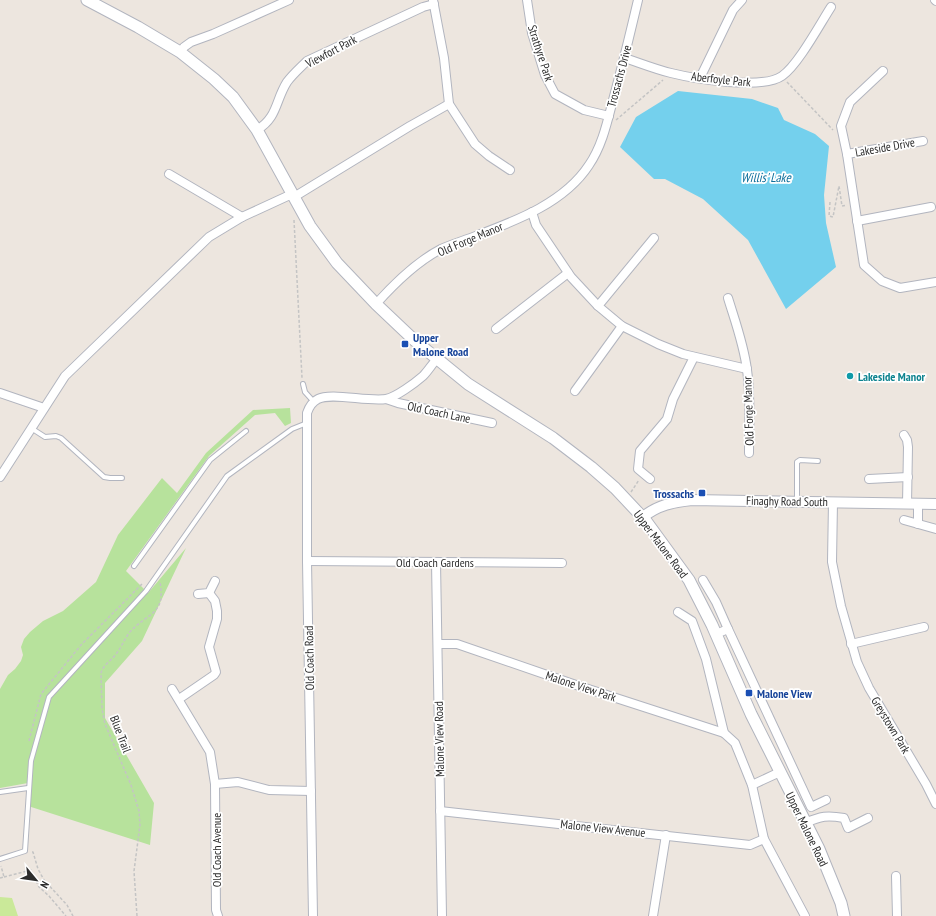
<svg xmlns="http://www.w3.org/2000/svg" width="936" height="916" font-family="'PT Sans Narrow',sans-serif">
  <style>
    .green { fill: #b7e29c }
    .pitch { fill: #cae999 }
    .water { fill: #74d0ed }
    .lines { fill: none; stroke-linecap: round; stroke-linejoin: round }
    .service-casing { stroke: #b2b5bf; stroke-width: 6 }
    .minor-casing { stroke: #b2b5bf; stroke-width: 10 }
    .tertiary-casing { stroke: #b2b5bf; stroke-width: 12 }
    .secondary-casing { stroke: #b2b5bf; stroke-width: 13 }
    .path { stroke: #c4c4c4; stroke-width: 1.5; stroke-dasharray: 3 2; stroke-linecap: butt }
    .service { stroke: #fff; stroke-width: 4 }
    .minor { stroke: #fff; stroke-width: 8 }
    .tertiary { stroke: #fff; stroke-width: 10 }
    .secondary { stroke: #fff; stroke-width: 11 }
    .transit-dot { fill: #1a4fb4; stroke: #fff; stroke-width: 1.5 }
    .culture-dot { fill: #0f9aa8; stroke: #fff; stroke-width: 1.5 }
    .labels { text-anchor: middle; dominant-baseline: central; stroke-width: 3.5; stroke-linejoin: round; paint-order: stroke }
    .street-label { font-size: 12px; fill: #2c2c2c; stroke: #fff }
    .transit-label { font-size: 12px; font-weight: bold; fill: #164399; stroke: #fff; text-anchor: start }
    .culture-label { font-size: 12px; font-weight: bold; fill: #0d838f; stroke: #fff; text-anchor: start }
    .water-label { font-size: 13px; font-style: italic; fill: #10709c; stroke: #fff }
  </style>
  <rect width="100%" height="100%" fill="#ede6df"/>
  <path class="green" d="M290,408L291,423L285,426L275,413L255,415L209,456L126,571L148,593L186,548L142,641L105,683V718L154,803L150,845L28,806V783L0,788V689L8,675L15,669L21,661L23,655L21,647L24,639L30,632L43,621L63,611L96,582L118,535L162,478L177,493L206,453L253,410Z"/>
  <path class="pitch" d="M0,897L12,898L18,916H0Z"/>
  <path class="water" d="M678,91L752,99L778,108L784,120L815,134L829,146L824,195L826,223L836,267L786,309L748,240L703,199L665,179H654L620,147L636,117Z"/>
  <g class="lines">
    <g class="service-casing">
      <g id="service">
        <path d="M303,384L305,392L314,402"/>
        <path d="M31,428L45,437L56,436L61,438L104,477L110,478H122"/>
        <path d="M797,501V462L800,460L818,461"/>
        <path d="M134,566L210,460L246,431"/>
        <path d="M0,792L28,788"/>
        <path d="M0,859L25,851L31,761L49,697L146,591L227,476L292,429L307,423"/>
      </g>
    </g>
    <g class="minor-casing">
      <g id="minor">
        <path d="M433,0L444,58L449,104L475,144L489,156L510,170"/>
        <path d="M527,0L532,33L545,75L555,94L584,110L609,116"/>
        <path d="M935,0L936,1"/>
        <path d="M180,52L184,47L191,42L213,34L289,0"/>
        <path d="M625,58C640,63 655,69 671,73C695,79 762,90 782,76C798,65 820,24 831,7"/>
        <path d="M883,71L850,102L841,126L847,154L864,265L882,281L900,288L936,282"/>
        <path d="M700,78L733,10L742,0"/>
        <path d="M257,130C278,117 275,101 287,82C293,74 300,68 307,61L423,7L434,4"/>
        <path d="M847,154L923,141"/>
        <path d="M169,174L242,217"/>
        <path d="M294,197L410,126L449,104"/>
        <path d="M532,212L536,225L571,277L598,306L622,326L658,344L683,354L747,369"/>
        <path d="M857,221L931,207"/>
        <path d="M728,298C735,321 744,345 747,370C751,397 749,425 749,453"/>
        <path d="M376,304C393,285 418,261 441,249C452,244 466,240 478,235C518,220 565,202 589,165C602,146 607,123 613,100C622,67 630,34 638,0"/>
        <path d="M598,306L654,238"/>
        <path d="M496,329L568,273"/>
        <path d="M575,391L622,326"/>
        <path d="M0,393L44,408"/>
        <path d="M386,399L398,403L492,423"/>
        <path d="M904,435L907,440L908,447L907,504"/>
        <path d="M0,477L65,376L209,237L242,217L292,194"/>
        <path d="M650,479L638,469L640,451L667,419L673,399L694,357"/>
        <path d="M869,479L908,477"/>
        <path d="M833,502L832,562L841,606L857,662L869,688L926,784L936,804"/>
        <path d="M918,503V524"/>
        <path d="M904,520L936,529"/>
        <path d="M307,561L562,563"/>
        <path d="M436,562L442,916"/>
        <path d="M703,580L716,602L728,629"/>
        <path d="M198,594L209,593L215,581"/>
        <path d="M678,612L692,621L706,659L724,733L735,743L752,785L764,839L805,916"/>
        <path d="M716,634L728,629L811,807L826,800"/>
        <path d="M438,644H457L579,686L724,733"/>
        <path d="M851,644L924,627"/>
        <path d="M172,689L210,752L215,784L216,910L218,916"/>
        <path d="M179,699L214,675L216,672L209,647L217,619V611L215,601L209,593"/>
        <path d="M215,784L238,782L269,790L311,791"/>
        <path d="M752,785L780,772"/>
        <path d="M440,811L750,845L764,839"/>
        <path d="M805,823C821,816 827,815 844,818L848,828L868,818"/>
        <path d="M896,876L897,916"/>
        <path d="M313,916L307,561V413C309,407 312,402 318,399C331,392 368,402 386,399C396,397 415,383 423,376C428,371 432,364 437,359"/>
        <path d="M653,916L666,835"/>
      </g>
    </g>
    <g class="tertiary-casing">
      <path id="tertiary" d="M643,517C658,505 673,502 692,500L936,504"/>
    </g>
    <g class="secondary-casing">
      <path id="secondary" d="M87,0L138,27L180,52L214,79L233,97L257,130L310,226L337,263L376,304L414,340L468,384L553,438L591,467L615,488L646,521L689,580L712,625L751,714L819,849L841,903L844,916"/>
    </g>
    <g class="path">
      <path d="M787,82L833,130"/>
      <path d="M616,120L663,80"/>
      <path d="M830,202L829,216L833,217L839,186L842,206L847,205"/>
      <path d="M294,220L302,378"/>
      <path d="M631,492L639,480"/>
      <path d="M29,741L41,694L81,645L142,584"/>
      <path d="M32,852H33L38,869L44,880L67,905L73,916"/>
      <path d="M4,877L31,870L39,887L49,896L66,916"/>
      <path d="M0,878L4,877L1,866"/>
      <path d="M137,916L134,871L140,825L139,811L131,785L105,724L102,709L101,673C103,665 111,661 116,654C121,648 124,640 129,633C147,612 166,616 160,582"/>
    </g>
    <use href="#service" class="service"/>
    <use href="#minor" class="minor"/>
    <use href="#tertiary" class="tertiary"/>
    <use href="#secondary" class="secondary"/>
  </g>
  <g class="transit-dot">
    <rect x="401" y="340" width="8" height="8" rx="2"/>
    <rect x="698" y="489" width="8" height="8" rx="2"/>
    <rect x="745" y="689" width="8" height="8" rx="2"/>
  </g>
  <circle class="culture-dot" cx="850" cy="376" r="4"/>
  <g class="labels">
    <g class="street-label">
      <text transform="translate(331 51) rotate(-28)">Viewfort Park</text>
      <text transform="translate(541 53) rotate(72)">Strathyre Park</text>
      <text transform="translate(619 76) rotate(-75)">Trossachs Drive</text>
      <text transform="translate(721 79) rotate(6)">Aberfoyle Park</text>
      <text transform="translate(885 147) rotate(-10)">Lakeside Drive</text>
      <text transform="translate(470 239) rotate(-23)">Old Forge Manor</text>
      <text transform="translate(748 411) rotate(-92)">Old Forge Manor</text>
      <text transform="translate(439 412) rotate(12)">Old Coach Lane</text>
      <text transform="translate(787 501) rotate(1)">Finaghy Road South</text>
      <text transform="translate(661 544) rotate(53)">Upper Malone Road</text>
      <text x="435" y="562">Old Coach Gardens</text>
      <text transform="translate(309 658) rotate(-91)">Old Coach Road</text>
      <text transform="translate(581 686) rotate(18)">Malone View Park</text>
      <text transform="translate(891 725) rotate(59)">Greystown Park</text>
      <text transform="translate(121 734) rotate(69)">Blue Trail</text>
      <text transform="translate(439 739) rotate(-91)">Malone View Road</text>
      <text transform="translate(603 828) rotate(6)">Malone View Avenue</text>
      <text transform="translate(807 829) rotate(64)">Upper Malone Road</text>
      <text transform="translate(216 850) rotate(-90)">Old Coach Avenue</text>
    </g>
    <g class="transit-label">
      <text x="413" y="337">Upper<tspan x="413" dy="14">Malone Road</tspan></text>
      <text x="694" y="493" text-anchor="end">Trossachs</text>
      <text x="757" y="693">Malone View</text>
    </g>
    <g class="culture-label">
      <text x="858" y="376">Lakeside Manor</text>
    </g>
    <g class="water-label">
      <text x="766" y="177">Willis' Lake</text>
    </g>
  </g>
  <g transform="translate(36 880) rotate(119)" stroke="#ffffff" stroke-width="3" paint-order="stroke">
  <path d="M0-3L7 15L0 10L-7 15Z" fill="#2c2c2c"/>
  <text y="-6" font-size="11" font-weight="bold" text-anchor="middle" fill="#2c2c2c">N</text>
  </g>
</svg>
